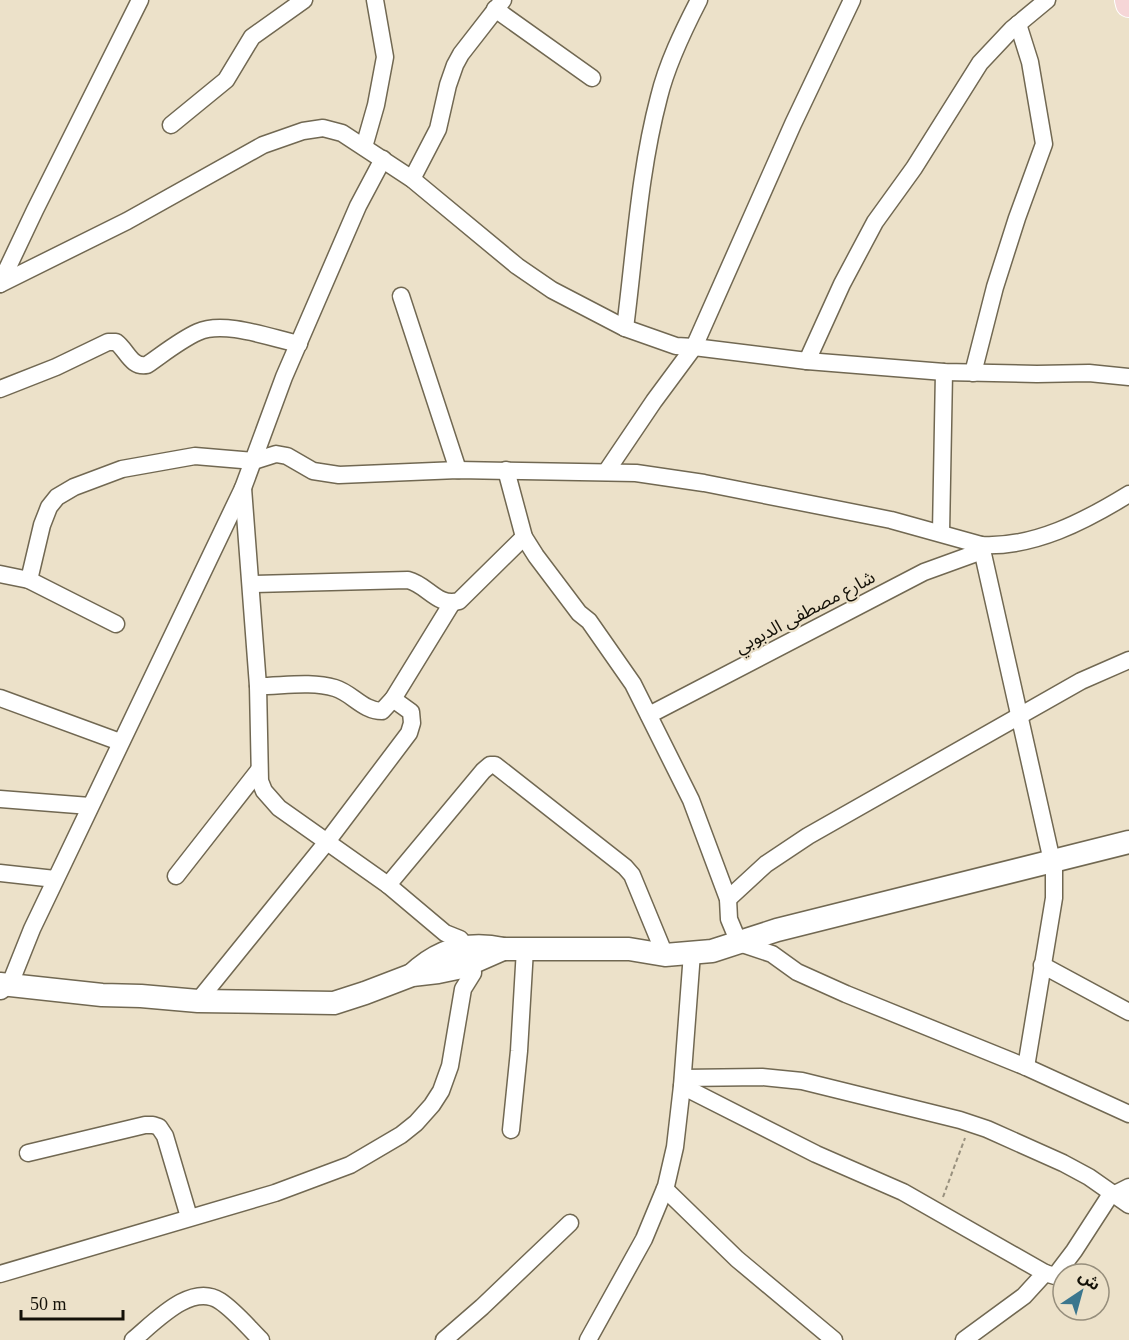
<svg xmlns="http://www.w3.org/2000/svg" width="1129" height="1340" font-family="'Times New Roman','Noto Sans Arabic',serif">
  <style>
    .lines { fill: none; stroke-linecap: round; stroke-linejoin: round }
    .street-casing { stroke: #716852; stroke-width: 19 }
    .secondary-casing { stroke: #716852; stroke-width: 25 }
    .primary-casing { stroke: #fff; stroke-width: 28 }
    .path { stroke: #99917f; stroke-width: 2; stroke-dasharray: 4.5 3; stroke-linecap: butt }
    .street { stroke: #fff; stroke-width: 16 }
    .secondary { stroke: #fff; stroke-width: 22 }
    .primary { stroke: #f6d6d7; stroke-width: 26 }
    .labels { text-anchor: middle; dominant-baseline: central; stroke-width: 4.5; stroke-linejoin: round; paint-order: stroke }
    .street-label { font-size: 18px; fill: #141108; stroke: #ece1c9 }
  </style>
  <rect width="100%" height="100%" fill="#ece1c9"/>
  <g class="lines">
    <g class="street-casing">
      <g id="street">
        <path d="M495,9L592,78"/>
        <path d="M171,125L226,80L252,37L304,0"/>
        <path d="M364,147L376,105L385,57L375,0"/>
        <path d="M412,179L438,129L448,85L455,65L461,54L503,0"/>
        <path d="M0,284L127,221L263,145L303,131L323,128L342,133L412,179L517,266L552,290L625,328L676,346L694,347L807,361L944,372L1037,374L1089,373L1129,377"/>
        <path d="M0,284L35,210L140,0"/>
        <path d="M401,296L458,470"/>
        <path d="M625,328C635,251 639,173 659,97C667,64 683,31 699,0"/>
        <path d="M807,361L842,284L875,222L914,168L980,63L1012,29L1047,0"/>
        <path d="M973,373L995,287L1017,218L1044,144L1030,62L1018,24"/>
        <path d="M0,389L56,367L108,342H116C127,350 131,368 147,365C163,354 180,340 198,332C224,320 271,338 299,344"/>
        <path d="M506,470L524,537L536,556L579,613L589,621L633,684L691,800L728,899L729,919L739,943L772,954L797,972L846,994L1026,1067L1129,1114"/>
        <path d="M606,472L654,401L694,347L793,124L852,0"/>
        <path d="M941,533L944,372"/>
        <path d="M981,545L1054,870V898L1026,1067"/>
        <path d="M0,574L29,580L116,624"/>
        <path d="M29,580L42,525L49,507L57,497L74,487L122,469L195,456L254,461L276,454L287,456L313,471L339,475L458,470L636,473L704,483L891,520L981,545C1034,548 1085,521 1129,494"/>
        <path d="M251,584L408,580C428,585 437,607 459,601L524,537"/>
        <path d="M258,686C283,686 311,681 335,688C352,693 363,711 382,711L393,699L452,603"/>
        <path d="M0,698L120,742"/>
        <path d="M649,715L924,572L982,551"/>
        <path d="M0,799L90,806"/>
        <path d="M0,873L55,879"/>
        <path d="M176,876L259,770"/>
        <path d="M388,885L483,771L490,765H495L625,867L632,875L665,955"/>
        <path d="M728,899L766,864L808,836L1081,681L1129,660"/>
        <path d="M1042,965L1129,1012"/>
        <path d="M1,991L10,984L32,929L243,488L284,377L358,206L383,159"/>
        <path d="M198,1001L326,843L409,733L412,723L411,712L393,699"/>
        <path d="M683,1078L762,1077L802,1081L960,1120L987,1129L1063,1163L1089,1177L1129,1205"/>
        <path d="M682,1086L816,1154L903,1192L1045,1273L1024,1296L964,1340"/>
        <path d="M511,1130L519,1051L525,949"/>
        <path d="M28,1153L145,1125H153L159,1127L165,1136L189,1217"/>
        <path d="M665,1189L737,1259L834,1340"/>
        <path d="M1045,1273L1055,1276L1074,1251L1109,1197L1129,1187"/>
        <path d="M0,1274L275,1193L350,1165L401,1135L416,1123L432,1105L441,1091L450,1066L463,989L473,973L471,953L460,939L445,933L388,885L279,808L264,791L260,781L258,686L243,488"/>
        <path d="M133,1340C155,1322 191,1282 220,1301C235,1311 248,1327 261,1340"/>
        <path d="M444,1340L482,1307L570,1223"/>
        <path d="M588,1340L644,1239L666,1186L675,1147L682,1086L692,953"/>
      </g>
    </g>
    <g class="secondary-casing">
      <g id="secondary">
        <path d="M412,975C438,950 468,941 503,949H629L665,955L712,951L777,930L1129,842"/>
        <path d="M0,984L102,995L141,996L198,1001L334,1003L365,993L412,975L438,972L462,967L503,949"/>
      </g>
    </g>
    <g class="primary-casing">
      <path id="primary" d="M1128,0L1129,4"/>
    </g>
    <path class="path" d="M943,1197L965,1138"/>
    <use href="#street" class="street"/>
    <use href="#secondary" class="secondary"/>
    <use href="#primary" class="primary"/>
  </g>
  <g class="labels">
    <g class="street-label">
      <text transform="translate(805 612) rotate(-28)">شارع مصطفى الدبوبي</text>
    </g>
  </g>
  <g transform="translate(1081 1292) rotate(36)"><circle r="28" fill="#ece1c9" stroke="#968e7c" stroke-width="1.5"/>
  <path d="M0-4.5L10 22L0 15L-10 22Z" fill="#3b768e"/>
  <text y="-9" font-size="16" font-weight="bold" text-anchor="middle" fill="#141108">ش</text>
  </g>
  <path d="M21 1310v9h102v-9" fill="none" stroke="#141108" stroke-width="3"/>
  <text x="30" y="1310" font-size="18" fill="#141108" stroke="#ece1c9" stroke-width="4.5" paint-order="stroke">50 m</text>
</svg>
